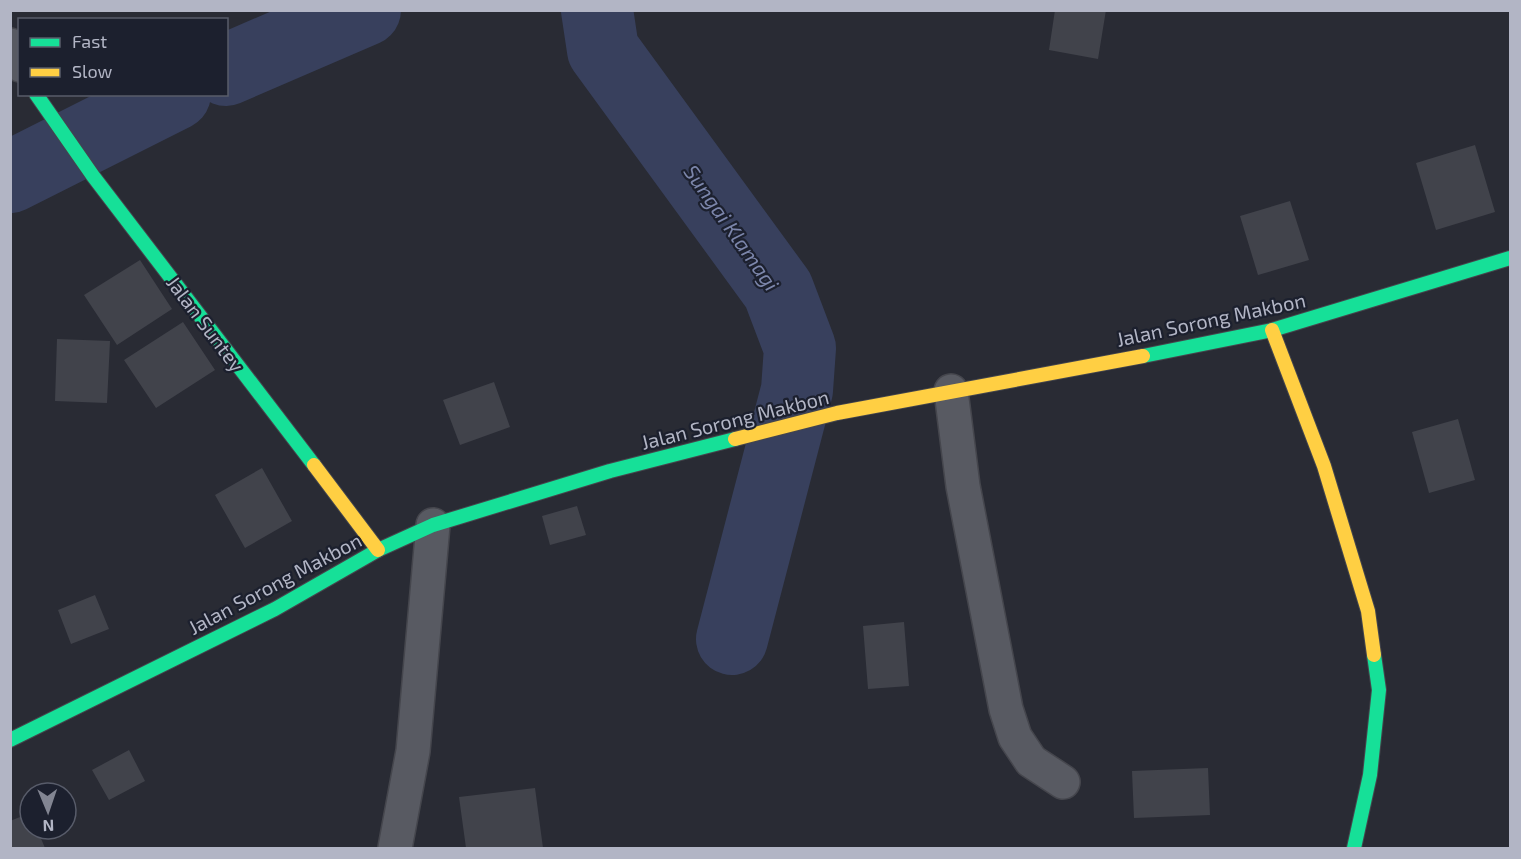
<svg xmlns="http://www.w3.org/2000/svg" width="1521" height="859" viewBox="0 0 1521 859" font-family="'Exo 2',sans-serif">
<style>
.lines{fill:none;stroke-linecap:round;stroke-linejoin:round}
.river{stroke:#38405d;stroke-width:72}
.building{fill:#41434b}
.street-casing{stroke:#45464d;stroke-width:36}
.fast-casing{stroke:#45464d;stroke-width:16}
.slow-casing{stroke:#45464d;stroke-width:16}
.street{stroke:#585a62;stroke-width:33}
.fast{stroke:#16e098;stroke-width:14}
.slow{stroke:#ffcf43;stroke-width:14}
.labels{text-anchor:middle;stroke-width:4.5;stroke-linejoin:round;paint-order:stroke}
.street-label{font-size:20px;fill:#b2b5c5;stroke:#1c202e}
.water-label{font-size:21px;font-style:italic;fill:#7c86ab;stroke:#1c202e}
</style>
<rect width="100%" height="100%" fill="#292b34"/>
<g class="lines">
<!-- river -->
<path class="river" d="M 597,10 L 603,50 L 778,290 L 800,348 L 797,390 L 732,639
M 226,70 L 365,10
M 10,177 L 175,94"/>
</g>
<!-- building -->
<path class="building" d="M 1055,10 L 1106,10 L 1098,59 L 1049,50 Z
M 1475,145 L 1495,212 L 1436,230 L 1416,163 Z
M 1290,201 L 1309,260 L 1258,275 L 1240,216 Z
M 140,260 L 172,309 L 117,345 L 84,295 Z
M 183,322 L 215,370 L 156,408 L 124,360 Z
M 57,339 L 110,341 L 107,403 L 55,401 Z
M 494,382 L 510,427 L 460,445 L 443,400 Z
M 1458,419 L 1475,480 L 1429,493 L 1412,432 Z
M 262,468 L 292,521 L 245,548 L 215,495 Z
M 577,506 L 586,535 L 550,545 L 542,516 Z
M 95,595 L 109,629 L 71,644 L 58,610 Z
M 904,622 L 909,686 L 868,689 L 863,626 Z
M 129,750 L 145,781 L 109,800 L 92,770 Z
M 1208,768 L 1210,815 L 1134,818 L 1132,771 Z
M 535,788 L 543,848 L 466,848 L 459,797 Z
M 30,813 L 30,829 L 37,829 L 45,848 L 10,848 L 10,821 Z"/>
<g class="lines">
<!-- street casing -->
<g class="street-casing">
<path id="street" d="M 10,45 L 20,65
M 951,391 L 963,486 L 1006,709 L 1015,737 L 1031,761 L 1063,782
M 395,848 L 413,751 L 433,525"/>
</g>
<!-- fast casing -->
<g class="fast-casing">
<path id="fast" d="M 36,94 L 93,176 L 314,465
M 1143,356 L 1272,330 L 1510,258
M 10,740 L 275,609 L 378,550 L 433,525 L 610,471 L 735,439
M 1354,848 L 1370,775 L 1379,690 L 1374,655"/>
</g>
<!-- slow casing -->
<g class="slow-casing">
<path id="slow" d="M 1272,330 L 1324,466 L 1368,611 L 1374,655
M 735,439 L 837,413 L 1143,356
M 314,465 L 378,550"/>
</g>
<!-- street -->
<use href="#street" class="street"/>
<!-- fast -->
<use href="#fast" class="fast"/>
<!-- slow -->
<use href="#slow" class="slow"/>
</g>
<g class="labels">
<!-- street labels -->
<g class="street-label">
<text transform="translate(1211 320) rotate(-12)" y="7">Jalan Sorong Makbon</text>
<text transform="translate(205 324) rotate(53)" y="7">Jalan Suntey</text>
<text transform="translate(735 420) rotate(-14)" y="7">Jalan Sorong Makbon</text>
<text transform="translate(275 584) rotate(-28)" y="7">Jalan Sorong Makbon</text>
</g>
<!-- water labels -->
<g class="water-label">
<text transform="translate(731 228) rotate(55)" y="7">Sungai Klamagi</text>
</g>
</g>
<!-- border -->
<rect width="1521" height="859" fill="none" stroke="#b2b5c5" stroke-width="24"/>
<!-- legend -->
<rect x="18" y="18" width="210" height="78" fill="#1c202e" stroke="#585c6a" stroke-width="1.5"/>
<rect x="30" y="38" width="30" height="9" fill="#16e098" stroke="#585c6a" stroke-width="1.5"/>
<text x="72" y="48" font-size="18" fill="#b2b5c5">Fast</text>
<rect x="30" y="68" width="30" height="9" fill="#ffcf43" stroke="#585c6a" stroke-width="1.5"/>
<text x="72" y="78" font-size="18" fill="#b2b5c5">Slow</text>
<!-- north arrow -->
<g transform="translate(48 811) rotate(178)"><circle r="28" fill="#1c202e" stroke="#585c6a" stroke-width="1.5"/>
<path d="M0-4.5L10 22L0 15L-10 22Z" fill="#828592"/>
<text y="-9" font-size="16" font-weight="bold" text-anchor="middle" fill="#b2b5c5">N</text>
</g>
</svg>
